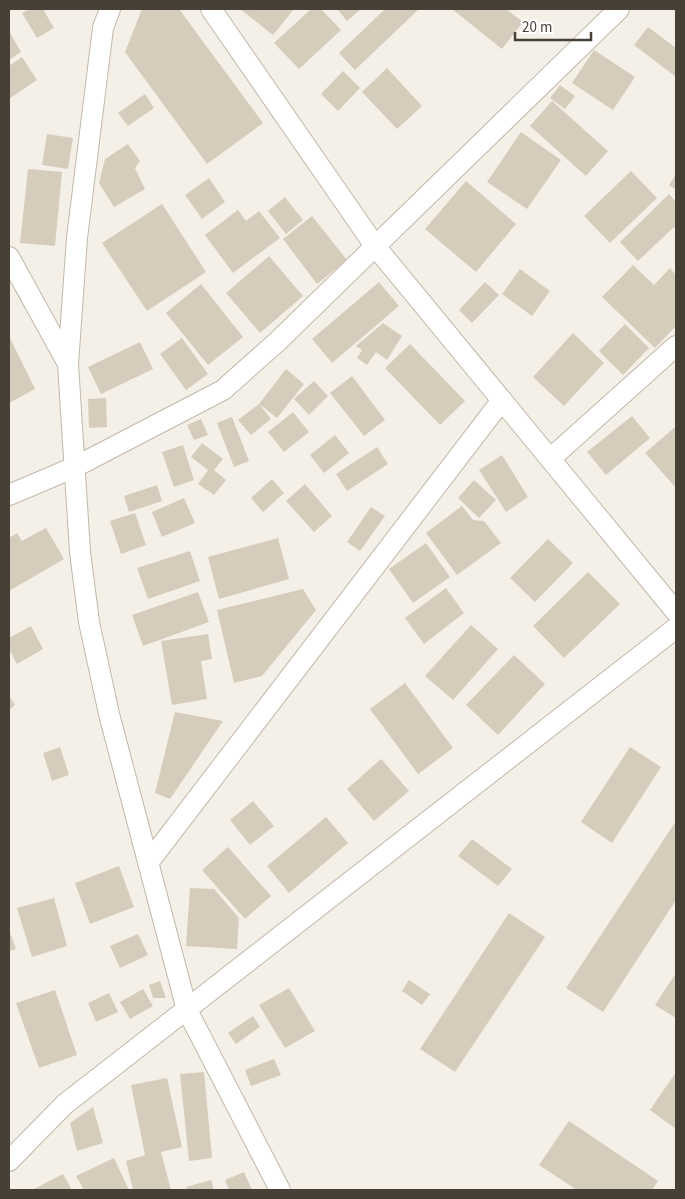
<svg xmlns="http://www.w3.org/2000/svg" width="685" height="1199" viewBox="0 0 685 1199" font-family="'Source Sans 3',sans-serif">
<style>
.building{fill:#d6ccbc}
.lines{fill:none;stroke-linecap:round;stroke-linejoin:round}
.minor-casing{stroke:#c0b8aa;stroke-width:22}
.minor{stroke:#fff;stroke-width:20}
</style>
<rect width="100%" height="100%" fill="#f4f0e7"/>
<!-- building -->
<path class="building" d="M 30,9 L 43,9 L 54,28 L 37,38 L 22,13 Z
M 142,9 L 179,9 L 263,123 L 207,164 L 125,52 Z
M 240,9 L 294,9 L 273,35 Z
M 311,9 L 321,9 L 341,30 L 299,69 L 274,43 Z
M 337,9 L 361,9 L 347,21 Z
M 385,9 L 419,9 L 355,70 L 339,53 Z
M 452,9 L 506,9 L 523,22 L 502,49 Z
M 648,27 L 676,48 L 676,77 L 634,45 Z
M 9,31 L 21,52 L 9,60 Z
M 594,50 L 635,77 L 613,110 L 572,83 Z
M 22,57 L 37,80 L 9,99 L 9,66 Z
M 387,68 L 422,106 L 397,129 L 362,92 Z
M 343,71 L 360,88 L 338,111 L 321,94 Z
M 560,85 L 575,96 L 565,109 L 550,98 Z
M 145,94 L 154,108 L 128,126 L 118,113 Z
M 552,101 L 608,151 L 586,176 L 530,126 Z
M 521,132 L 561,160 L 527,209 L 487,182 Z
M 47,134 L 73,138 L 68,169 L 42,165 Z
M 128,144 L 140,161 L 135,168 L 145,189 L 114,207 L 99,183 L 105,159 Z
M 28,169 L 62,172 L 55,246 L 20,243 Z
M 631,171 L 657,198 L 610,243 L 584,216 Z
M 676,174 L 676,190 L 669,185 Z
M 209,178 L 225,202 L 202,219 L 185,195 Z
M 466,181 L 516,224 L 476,272 L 425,229 Z
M 669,194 L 676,202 L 676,230 L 674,227 L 638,261 L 620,242 Z
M 285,197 L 303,220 L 286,234 L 268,211 Z
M 162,204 L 206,272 L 147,311 L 102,243 Z
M 238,210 L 246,221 L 259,211 L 280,238 L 233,273 L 205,235 Z
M 312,216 L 347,260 L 317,284 L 283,239 Z
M 269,256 L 303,296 L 260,333 L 226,293 Z
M 633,265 L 654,285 L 670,268 L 676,275 L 676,326 L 655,348 L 602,297 Z
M 520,269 L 550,291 L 532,316 L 502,294 Z
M 379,282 L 399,306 L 332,363 L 312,339 Z
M 485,282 L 499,295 L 472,323 L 459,310 Z
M 201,284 L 243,337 L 208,365 L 166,313 Z
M 383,323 L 402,336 L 387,360 L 376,352 L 367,365 L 357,358 L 362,350 L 356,346 Z
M 625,324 L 649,348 L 623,375 L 599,351 Z
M 573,333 L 604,363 L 564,406 L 533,377 Z
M 9,336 L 35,389 L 9,403 Z
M 182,338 L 208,374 L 186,390 L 160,354 Z
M 140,342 L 153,369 L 101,394 L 88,367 Z
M 410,344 L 465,401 L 440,425 L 385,368 Z
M 286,369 L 304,384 L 277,418 L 259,404 Z
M 352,376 L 385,420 L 364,436 L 330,393 Z
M 314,381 L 328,396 L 309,415 L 294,399 Z
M 106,398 L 107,427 L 89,428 L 88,399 Z
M 259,404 L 271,419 L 251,435 L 238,420 Z
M 293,412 L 309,432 L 284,452 L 268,432 Z
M 632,416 L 650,438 L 606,475 L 587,452 Z
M 232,417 L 249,461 L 234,467 L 217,423 Z
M 201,419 L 208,435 L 194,440 L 187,425 Z
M 675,427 L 676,429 L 676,488 L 645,453 Z
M 335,435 L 349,453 L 324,473 L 310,455 Z
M 202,443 L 223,459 L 214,470 L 226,480 L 214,495 L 198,484 L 208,470 L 191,457 Z
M 183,445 L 194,480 L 174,487 L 162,452 Z
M 377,447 L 388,464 L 347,491 L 336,474 Z
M 502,455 L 528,497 L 506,512 L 479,470 Z
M 272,479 L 284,493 L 263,512 L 251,498 Z
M 474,480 L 496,500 L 479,518 L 458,498 Z
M 305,484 L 332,516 L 314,532 L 286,501 Z
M 157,485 L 162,501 L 129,512 L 124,496 Z
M 184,498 L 195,523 L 162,537 L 152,512 Z
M 462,506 L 473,520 L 484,521 L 501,543 L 457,575 L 426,533 Z
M 371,507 L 385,516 L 360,551 L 347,542 Z
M 135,513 L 146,545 L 121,554 L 110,521 Z
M 46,528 L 64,559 L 9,591 L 9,538 L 17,533 L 22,541 Z
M 278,538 L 289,579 L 219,599 L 208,557 Z
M 548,539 L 573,563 L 535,602 L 510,578 Z
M 426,543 L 450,577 L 413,603 L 389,569 Z
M 190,551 L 200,581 L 148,599 L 137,568 Z
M 588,572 L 620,604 L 564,658 L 533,626 Z
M 446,588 L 464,613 L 424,644 L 405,618 Z
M 303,589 L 316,610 L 262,676 L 234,683 L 217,610 Z
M 198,592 L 209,622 L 143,646 L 132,615 Z
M 471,625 L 498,649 L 453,700 L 425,676 Z
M 31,626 L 43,649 L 17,664 L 9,649 L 9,638 Z
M 208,634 L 212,659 L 201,661 L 207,699 L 172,705 L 161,641 Z
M 514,655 L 545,684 L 498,735 L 466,705 Z
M 405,683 L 453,748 L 418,774 L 370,709 Z
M 9,696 L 15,705 L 9,710 Z
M 175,712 L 223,721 L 170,799 L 155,793 Z
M 60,747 L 69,775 L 52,781 L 43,753 Z
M 630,747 L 661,767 L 612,843 L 581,822 Z
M 381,759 L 409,791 L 374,821 L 347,789 Z
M 253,801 L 274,826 L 250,845 L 230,820 Z
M 326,817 L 348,843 L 289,893 L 267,866 Z
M 676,821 L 676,900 L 603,1012 L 566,988 Z
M 472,839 L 512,869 L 498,886 L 458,856 Z
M 228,847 L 271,896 L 245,919 L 202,870 Z
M 119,866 L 134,907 L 90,924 L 75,883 Z
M 190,888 L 214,889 L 239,918 L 237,949 L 186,946 Z
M 54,898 L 67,946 L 32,957 L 17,908 Z
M 509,913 L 545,937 L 455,1072 L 420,1049 Z
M 9,930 L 16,949 L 9,951 Z
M 138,934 L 148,955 L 120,968 L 110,946 Z
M 676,973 L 676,1018 L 655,1005 Z
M 409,980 L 430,994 L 422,1005 L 402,991 Z
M 160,981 L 166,998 L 153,998 L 149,985 Z
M 289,988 L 315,1031 L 285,1048 L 259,1005 Z
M 143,989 L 153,1006 L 130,1019 L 120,1002 Z
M 55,990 L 77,1055 L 39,1068 L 16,1003 Z
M 109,993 L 118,1012 L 96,1022 L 88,1003 Z
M 253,1016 L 260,1027 L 236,1044 L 228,1033 Z
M 274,1059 L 281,1075 L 251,1086 L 245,1070 Z
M 204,1072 L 212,1158 L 189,1161 L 180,1074 Z
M 676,1072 L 676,1129 L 650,1110 Z
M 167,1078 L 182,1147 L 161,1152 L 171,1190 L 133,1190 L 126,1161 L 145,1155 L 131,1085 Z
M 93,1107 L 103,1143 L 77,1151 L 70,1123 Z
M 569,1121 L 658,1181 L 652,1190 L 577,1190 L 539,1165 Z
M 114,1158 L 129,1190 L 84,1190 L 76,1176 Z
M 244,1172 L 252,1190 L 229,1190 L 225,1180 Z
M 63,1174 L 72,1190 L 32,1190 Z
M 211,1180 L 214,1190 L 187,1190 L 186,1187 Z"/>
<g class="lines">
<!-- minor casing -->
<g class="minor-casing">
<path id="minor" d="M 110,9 L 103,28 L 77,238 L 68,364 L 80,552 L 89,622 L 109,714 L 187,1010 L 280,1190
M 211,9 L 375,246 L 676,612
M 9,257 L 68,364
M 550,459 L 676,346
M 9,495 L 75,467 L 223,390 L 278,341 L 619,9
M 148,863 L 502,400
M 9,1161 L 65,1104 L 676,628"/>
</g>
<!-- minor -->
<use href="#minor" class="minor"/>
</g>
<!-- border -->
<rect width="685" height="1199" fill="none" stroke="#474036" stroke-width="20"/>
<!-- scale -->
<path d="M515 32v8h76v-8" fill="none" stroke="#474036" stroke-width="2.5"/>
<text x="522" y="32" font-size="15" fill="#474036" stroke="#ffffff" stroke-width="4" paint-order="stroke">20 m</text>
</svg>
